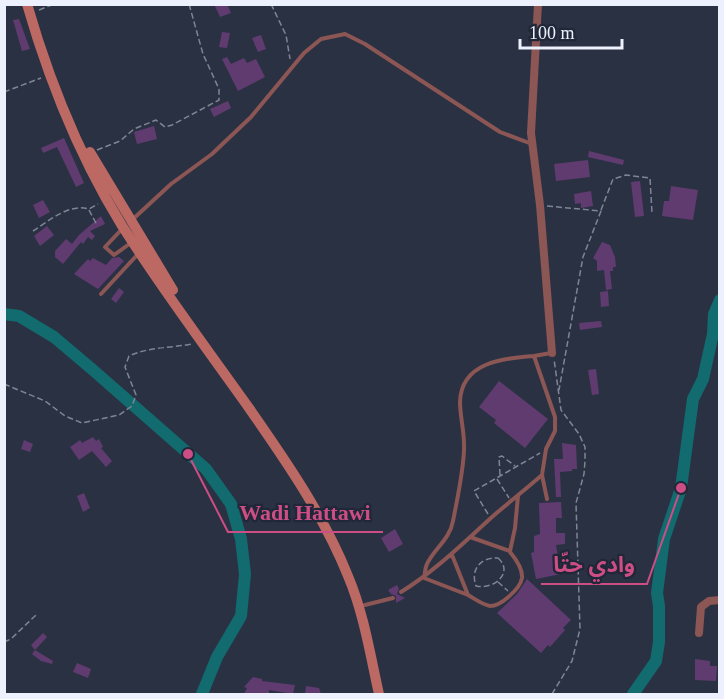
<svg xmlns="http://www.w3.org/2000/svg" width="724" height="699" viewBox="0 0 724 699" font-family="'Times New Roman','Noto Sans Arabic',serif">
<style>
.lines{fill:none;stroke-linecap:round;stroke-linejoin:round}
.river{stroke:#116b6f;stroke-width:12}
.building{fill:#603b70}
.path{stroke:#7f8595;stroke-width:1.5;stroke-dasharray:6 3;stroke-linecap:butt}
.service{stroke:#8b5653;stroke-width:4}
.minor{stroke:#8b5653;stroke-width:8}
.secondary{stroke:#bc6964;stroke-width:10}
.leader{fill:none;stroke:#cc4e84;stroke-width:2}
.callout-dot{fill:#cc4e84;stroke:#202738;stroke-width:2}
.callout-label{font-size:22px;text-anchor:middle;font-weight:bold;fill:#cc4e84;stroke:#202738;stroke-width:4.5;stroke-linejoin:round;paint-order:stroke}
</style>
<rect width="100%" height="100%" fill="#2a3143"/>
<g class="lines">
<!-- river -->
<path class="river" d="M 4,314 L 19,316 L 54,337 L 93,370 L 206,469 L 231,504 L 241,539 L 245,574 L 241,616 L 217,657 L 202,694
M 633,694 L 656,661 L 659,642 L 659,606 L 657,593 L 664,539 L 681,488 L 693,399 L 703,379 L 713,334 L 714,314 L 720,300"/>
</g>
<!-- building -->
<path class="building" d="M 214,4 L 227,4 L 231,13 L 220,17 Z
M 19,19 L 30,49 L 22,51 L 13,20 Z
M 222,32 L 230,33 L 227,48 L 219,47 Z
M 261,35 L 266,49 L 258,52 L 252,38 Z
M 227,57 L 231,64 L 244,58 L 247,63 L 256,59 L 265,77 L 238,91 L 222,59 Z
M 228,101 L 231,108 L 214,117 L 210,109 Z
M 154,126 L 157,139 L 137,144 L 134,132 Z
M 64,138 L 84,183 L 76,187 L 57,147 L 43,153 L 41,148 Z
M 589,151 L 624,160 L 623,165 L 588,157 Z
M 588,160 L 590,177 L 556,181 L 554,164 Z
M 640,181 L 644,216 L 635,217 L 631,182 Z
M 671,186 L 698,190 L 693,220 L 662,216 L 664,201 L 669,201 Z
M 591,191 L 593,206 L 581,208 L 581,203 L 575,204 L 574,194 Z
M 43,200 L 50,212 L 39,218 L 33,205 Z
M 101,216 L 105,224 L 90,231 L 95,236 L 92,240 L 88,237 L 83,244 L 81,242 L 63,264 L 55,257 L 55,251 L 66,239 L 72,244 L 79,235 Z
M 47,226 L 54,235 L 40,246 L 34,236 Z
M 602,242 L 610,245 L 615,257 L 616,267 L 613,267 L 613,271 L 610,271 L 612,289 L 606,290 L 604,270 L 597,271 L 597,261 L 593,258 Z
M 119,257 L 124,261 L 98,289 L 74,274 L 88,259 L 90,261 L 93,258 L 106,265 L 112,258 Z
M 119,288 L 124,292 L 116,303 L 111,299 Z
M 608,291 L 609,306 L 601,307 L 600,292 Z
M 601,321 L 602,327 L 580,330 L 579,323 Z
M 596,369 L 599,394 L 592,395 L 588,370 Z
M 499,381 L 548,419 L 525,448 L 494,423 L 496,420 L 479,407 Z
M 93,437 L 96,441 L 99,439 L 103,447 L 101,448 L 112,461 L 106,467 L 92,451 L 79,460 L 70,447 L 80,440 L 82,443 Z
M 24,440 L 33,444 L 30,452 L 21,449 Z
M 562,443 L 576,445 L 577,469 L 572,469 L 572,471 L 560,472 L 561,497 L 556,497 L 554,459 L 563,459 Z
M 84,493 L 90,508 L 83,512 L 77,496 Z
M 561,502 L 562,518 L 556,518 L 556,533 L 565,533 L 565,544 L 556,545 L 561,574 L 536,579 L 531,553 L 534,552 L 534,536 L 540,534 L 539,503 Z
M 395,529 L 403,544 L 389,552 L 381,538 Z
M 527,579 L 571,620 L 563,628 L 565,630 L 550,647 L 548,645 L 541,653 L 497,613 L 517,594 Z
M 397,585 L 399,589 L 397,594 L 405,598 L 396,603 L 396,596 L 391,594 L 388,590 Z
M 43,633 L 47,637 L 35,650 L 31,645 Z
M 35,650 L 53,661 L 52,664 L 41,661 L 32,654 Z
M 695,659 L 710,661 L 710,666 L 717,666 L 716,681 L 695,680 Z
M 77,663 L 91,669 L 88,678 L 73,672 Z
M 253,677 L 262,679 L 262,681 L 295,685 L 293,694 L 269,690 L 269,694 L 244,694 L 247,688 L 244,687 Z
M 306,686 L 319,688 L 321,694 L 305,694 Z"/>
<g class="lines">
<!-- path -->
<path class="path" d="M 271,4 L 286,35 L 290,59
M 39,10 L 54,4
M 4,92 L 41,78
M 97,150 L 120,141 L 134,129 L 156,120 L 165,127 L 172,125 L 219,100 L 219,89 L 203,54 L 189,4
M 547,206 L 601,211 L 583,257 L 559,390
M 89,210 L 97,225
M 601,210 L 613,179 L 626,175 L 650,178 L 652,213
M 33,231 C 49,221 69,203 89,209 L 98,204
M 4,384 L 45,401 L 65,416 L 82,423 L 119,415 L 132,406 L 136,395 L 125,367 L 129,356 C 148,347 171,348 192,344
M 500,475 L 499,457 L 502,456 L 515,466
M 497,479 L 509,498
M 488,514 L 474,491 L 540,453
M 498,558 C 514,572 495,590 476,586 C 470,569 481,557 498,558 Z
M 498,582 L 508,591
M 4,642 L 11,639 L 37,614
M 552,694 L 572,661 L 580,629 L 576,503 L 584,474 L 585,461 L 585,447 L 579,434 L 561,410 L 554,359"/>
<!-- service -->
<path class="service" d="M 132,220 L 171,184 L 212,154 L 251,117 L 304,53 L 321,39 L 345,34 L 365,44 L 500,132 L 532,144
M 122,229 L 105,247 L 114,255 L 132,242
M 101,294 L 139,253
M 542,475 L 547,499
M 470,537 L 510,551 L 515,528 L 518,496
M 452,555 L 468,595 L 424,578 C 425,574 425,568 427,564 C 434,549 450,539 453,521 C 457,501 465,463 464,444 C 464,430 460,416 460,402 C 461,362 504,358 534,356
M 401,592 C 435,571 462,544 492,517 C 508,503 526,489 542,475 L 546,449 L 555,431 L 555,417 L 534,356 L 551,353
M 468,595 C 475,599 483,605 490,606 C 501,606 520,589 522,578 C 523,568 515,558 510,552
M 365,605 L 393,598"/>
<!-- minor -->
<path class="minor" d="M 538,4 L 531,133 L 540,205 L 552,353
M 699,633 L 701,607 L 709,601 L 720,600"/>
<!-- secondary -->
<path class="secondary" d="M 27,4 C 52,91 88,177 139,252 C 174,305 212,356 249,408 C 286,461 324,516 348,576 C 364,614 370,654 379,694
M 90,152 L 173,290"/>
</g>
<!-- callouts -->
<path class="leader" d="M188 454L228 532H383M681 488L647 584H541"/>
<g class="callout-dot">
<circle cx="188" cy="454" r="6"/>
<circle cx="681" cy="488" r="6"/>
</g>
<g class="callout-label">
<text x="305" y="520">Wadi Hattawi</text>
<text x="594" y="572">وادي حتّا</text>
</g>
<!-- border -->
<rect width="724" height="699" fill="none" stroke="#ecf1fd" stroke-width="12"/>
<!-- scale -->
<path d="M520 39v9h102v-9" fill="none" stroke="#ecf1fd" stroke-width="3"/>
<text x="529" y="39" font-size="18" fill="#ecf1fd" stroke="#202738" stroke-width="4.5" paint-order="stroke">100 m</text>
</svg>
